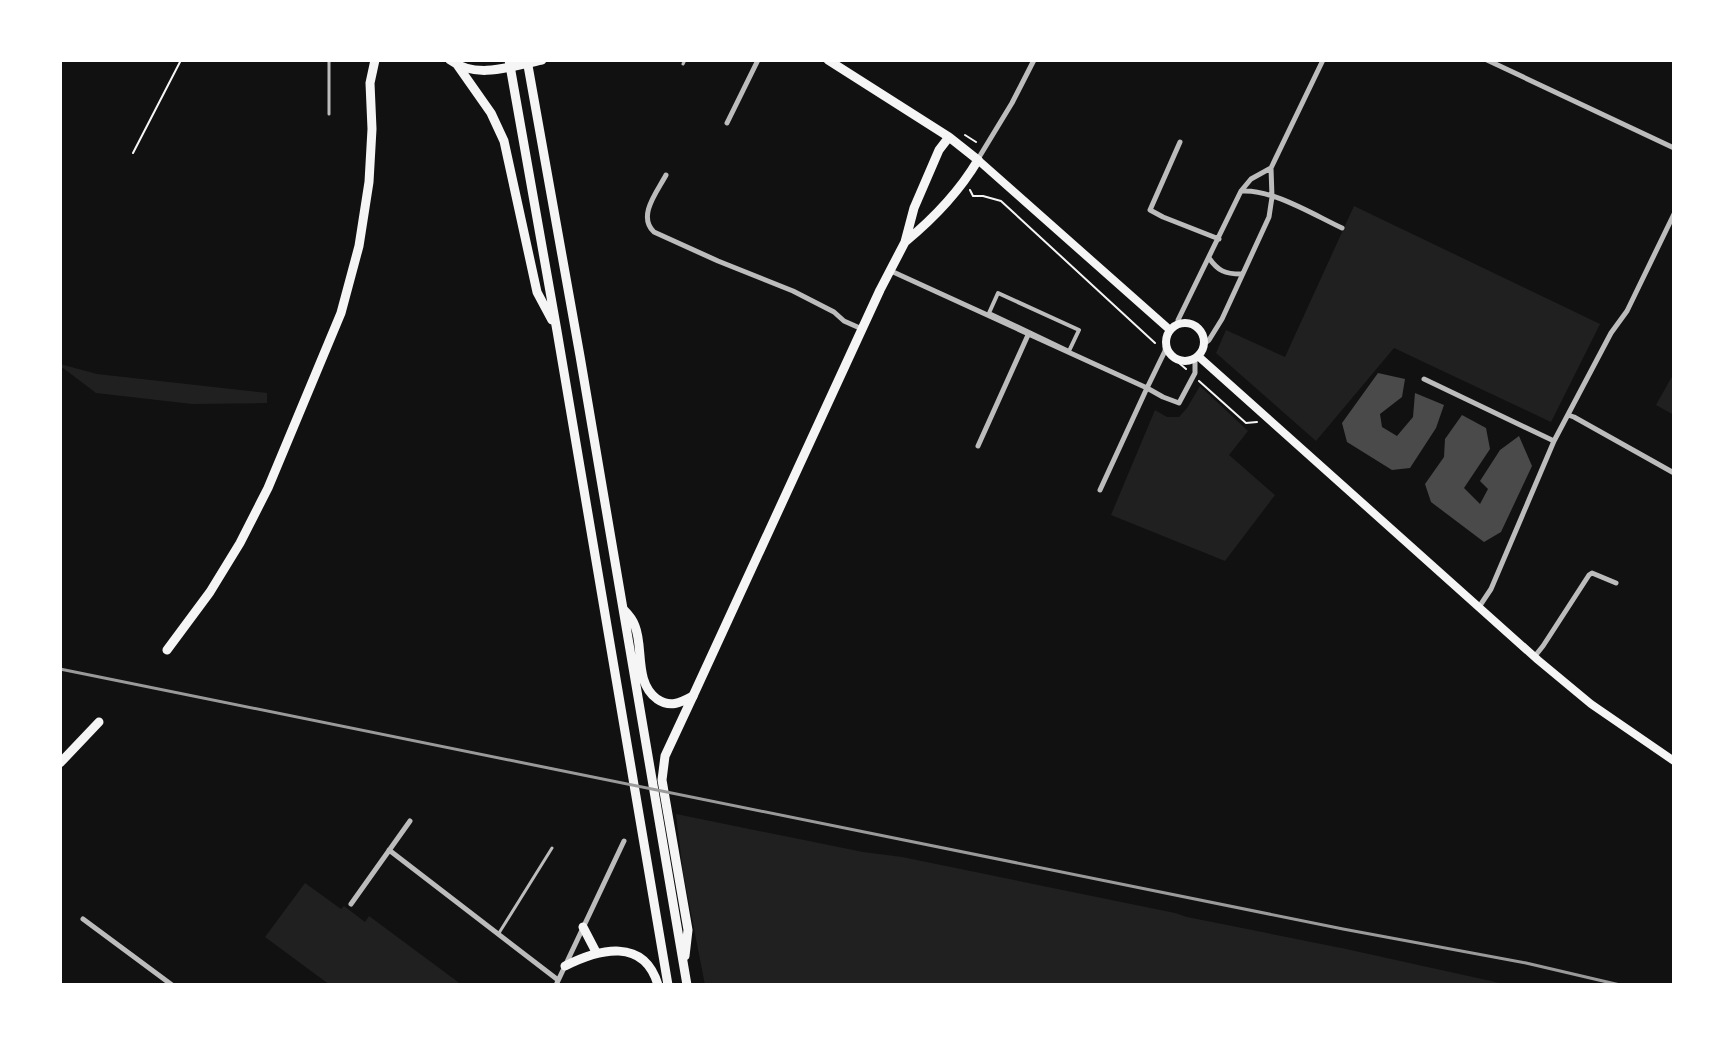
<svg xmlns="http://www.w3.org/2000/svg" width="1734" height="1045" viewBox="0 0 1734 1045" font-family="'Noto Sans',sans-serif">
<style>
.green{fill:#202020}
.building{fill:#4a4a4a}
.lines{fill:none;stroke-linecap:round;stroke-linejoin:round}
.path{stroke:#f5f5f5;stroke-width:2}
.service{stroke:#bcbcbc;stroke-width:3}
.pedestrian{stroke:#bcbcbc;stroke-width:4}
.minor{stroke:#bcbcbc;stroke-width:5}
.secondary{stroke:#f5f5f5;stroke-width:8}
.primary{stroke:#f5f5f5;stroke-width:9}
.trunk{stroke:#f5f5f5;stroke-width:9}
.rail{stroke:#9a9a9a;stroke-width:3}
</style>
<rect width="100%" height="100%" fill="#111"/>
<!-- green -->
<path class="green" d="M 1354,206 L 1600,324 L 1551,422 L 1394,348 L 1316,441 L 1216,353 L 1226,330 L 1285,357 Z
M 60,364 L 97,374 L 267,393 L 267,403 L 192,404 L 96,393 L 63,368 L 60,371 Z
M 1674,373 L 1674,415 L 1656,405 Z
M 1200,386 L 1248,431 L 1229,455 L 1275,495 L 1225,561 L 1111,515 L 1155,410 L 1167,417 L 1179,417 L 1187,408 Z
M 676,814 L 863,852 L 902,857 L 1175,913 L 1187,917 L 1346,949 L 1509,985 L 705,985 L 683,872 Z
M 305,883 L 341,909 L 344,906 L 365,922 L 369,916 L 462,985 L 330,985 L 265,937 Z"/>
<!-- building -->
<path class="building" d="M 1378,373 L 1405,379 L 1402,397 L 1380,414 L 1382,427 L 1397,436 L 1413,417 L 1415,393 L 1444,405 L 1436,428 L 1410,468 L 1392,470 L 1347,442 L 1342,423 Z
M 1462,415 L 1486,428 L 1490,449 L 1464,488 L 1480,504 L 1488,489 L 1480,481 L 1500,450 L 1519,436 L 1532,466 L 1501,532 L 1484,542 L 1431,502 L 1425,484 L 1444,457 L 1445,439 Z"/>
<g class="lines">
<!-- path -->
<path class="path" d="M 965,135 L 976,142
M 133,153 L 181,60
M 970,190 L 973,196 L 983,196 L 1001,201 L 1155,343
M 1172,357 L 1186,369
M 1199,381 L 1246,423 L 1257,422"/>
<!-- service -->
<path class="service" d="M 319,60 L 325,60
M 683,64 L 685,60
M 329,114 L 329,60
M 499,933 L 552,848"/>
<!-- pedestrian -->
<path class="pedestrian" d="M 998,293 L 1079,330 L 1069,351 L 989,313 Z"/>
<!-- minor -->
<path class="minor" d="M 1487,60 L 1674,148
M 727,123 L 758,60
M 1180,142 L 1150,210 L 1163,217 L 1219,239
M 978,159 L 1012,103 L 1034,60
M 666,175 C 657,192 637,216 654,232 L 718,261 L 793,291 L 834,312 L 844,321 L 862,329
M 1242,191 C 1272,189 1314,215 1342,228
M 1209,258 C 1218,271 1225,274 1241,274
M 891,271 L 1147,388 L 1100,490
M 1178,324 L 1178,320 L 1241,191 L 1251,179 L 1271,168
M 1166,340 L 1165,351 L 1147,388 L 1163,397 L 1179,403 L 1195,373 L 1195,358
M 1204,344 L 1209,340 L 1222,319 L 1269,217 L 1272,197 L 1271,168 L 1323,60
M 1424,379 L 1554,441
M 1568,415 L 1574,417 L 1674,473
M 978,446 L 1028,335
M 1479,607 L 1491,589 L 1554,441 L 1611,333 L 1627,311 L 1674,214
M 1535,656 L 1543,646 L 1589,575 L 1592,573 L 1616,583
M 389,850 L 558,980
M 351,904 L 410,821
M 83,919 L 172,985
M 556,985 L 624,841"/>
<!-- secondary -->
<path class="secondary" d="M 978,160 L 1170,330
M1166 342a19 19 0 1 1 38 0a19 19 0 1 1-38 0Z
M 1198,356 L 1538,660 L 1591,704 L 1674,761"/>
<!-- primary -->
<path class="primary" d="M 450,60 C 477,80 512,66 542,60
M 828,60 L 949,137 L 978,160 C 959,192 933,219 905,242
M 167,650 L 210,592 L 240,543 L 268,488 L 341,313 L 359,246 L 369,182 L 372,129 L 370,83 L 375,60
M 693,696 L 880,290 L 905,242 L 914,208 L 939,150 L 949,137
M 60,763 L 99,722"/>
<!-- trunk -->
<path class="trunk" d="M 509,60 L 557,331 L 668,985
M 527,60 L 580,356 L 687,985
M 458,66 L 491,113 L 504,141 L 537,292 L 552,320
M 624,610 C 628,614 633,620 635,626 C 644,648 634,682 657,699 C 670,708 680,703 693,696
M 583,927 L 596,952
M 685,956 L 688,930 L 662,780 L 665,756 L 693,696
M 565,966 C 599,949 644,937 658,985"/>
<!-- rail -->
<path class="rail" d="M 60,669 L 1343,929 L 1526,963 L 1620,985"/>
</g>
<!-- border -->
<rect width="1734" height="1045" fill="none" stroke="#ffffff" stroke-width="124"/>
</svg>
